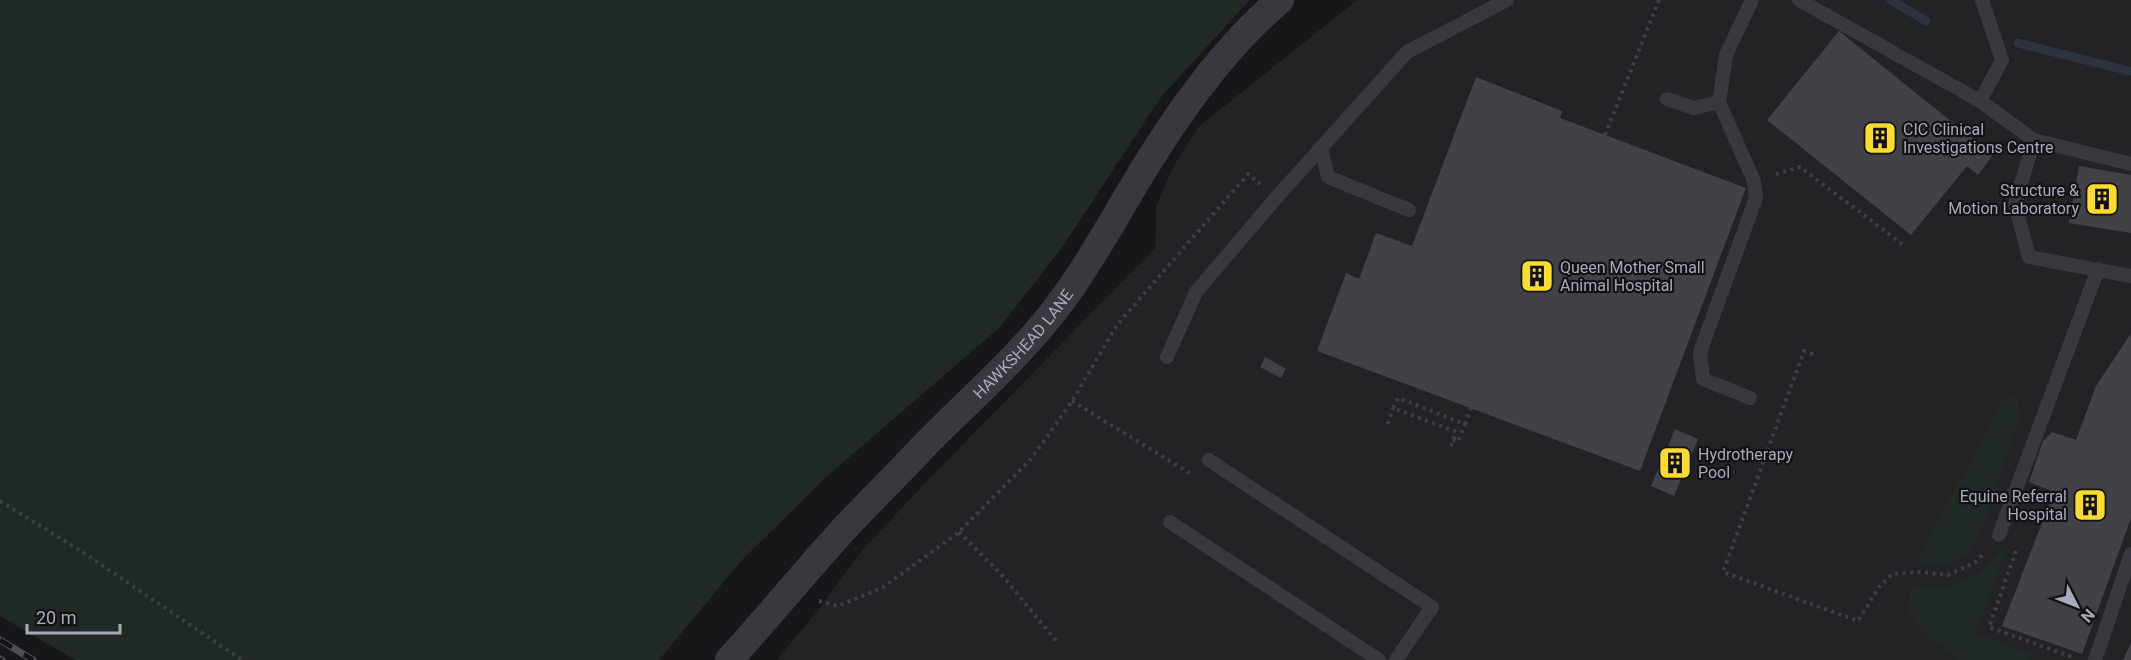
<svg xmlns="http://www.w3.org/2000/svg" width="2131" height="660" viewBox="0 0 2131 660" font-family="Roboto,sans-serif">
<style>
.built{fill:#232326}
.green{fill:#202923}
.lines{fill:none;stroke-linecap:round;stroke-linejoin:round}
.stream{stroke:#2c333e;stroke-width:9}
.building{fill:#414146}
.path{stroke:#3e3e45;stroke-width:4;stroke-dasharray:3 4.5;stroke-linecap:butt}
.lane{stroke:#38383e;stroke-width:14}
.street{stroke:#38383e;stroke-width:28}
.rail-casing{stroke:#4c4d55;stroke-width:7}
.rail{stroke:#121214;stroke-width:4.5;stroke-dasharray:14;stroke-linecap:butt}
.labels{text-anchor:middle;stroke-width:4.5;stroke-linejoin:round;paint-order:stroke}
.poi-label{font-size:16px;fill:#a8aaba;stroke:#121214;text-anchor:start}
.street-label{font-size:16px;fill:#a8aaba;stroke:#121214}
</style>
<rect width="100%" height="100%" fill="#171719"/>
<!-- built -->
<path class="built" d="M 1357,0 L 2131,0 L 2131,660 L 776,660 L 817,612 L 858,555 L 927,481 L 1155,248 L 1156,207 L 1172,169 L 1198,127 Z"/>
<!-- green -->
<path class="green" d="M 0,0 L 1250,0 L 1161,97 L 1063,246 L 1000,327 L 824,479 L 741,561 L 659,660 L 75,660 L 0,616 Z
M 2017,393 L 2019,419 L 1982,531 L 1966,556 L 1944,565 L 1917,561 L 2001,403 Z
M 2009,544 L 1975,633 L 2032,654 L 2029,660 L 1959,660 L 1919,629 L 1908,611 L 1911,585 L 1940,590 L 1976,574 Z"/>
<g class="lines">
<!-- stream -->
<path class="stream" d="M 1891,0 L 1926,21
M 2018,43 L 2129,71"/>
</g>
<!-- building -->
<path class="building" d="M 1839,31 L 1993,155 L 1978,175 L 1967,166 L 1911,235 L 1767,120 Z
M 1476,77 L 1562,111 L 1560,118 L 1746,188 L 1640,471 L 1317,351 L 1346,273 L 1359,279 L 1376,233 L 1412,246 Z
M 2079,166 L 2131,175 L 2131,233 L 2069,223 Z
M 2131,333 L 2131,518 L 2082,654 L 2002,626 L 2054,492 L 2029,482 L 2043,441 L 2052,432 L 2076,440 L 2096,386 Z
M 1265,357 L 1286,369 L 1281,378 L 1260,367 Z
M 1675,429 L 1698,439 L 1674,496 L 1651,486 Z
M 2131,643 L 2131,660 L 2123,660 Z"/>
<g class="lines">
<!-- path -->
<path class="path" d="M 1605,135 L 1659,0
M 1776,174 L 1800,167 L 1906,247
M 1813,354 L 1804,351 L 1723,572 L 1858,621 L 1879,587 L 1892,574 L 1920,572 L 1948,575 L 1976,562 L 1985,552
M 1072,401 L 1191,474
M 1388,424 L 1393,408
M 1453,440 L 1458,442 L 1465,424
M 1451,446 L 1456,432 L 1393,408 L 1398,398 L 1465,424 L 1471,408
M 0,501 L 81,551 L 242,660
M 959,532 L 1000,573 L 1058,643
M 2016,551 L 1989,627 L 2075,658
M 819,601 L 838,606 L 882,588 L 959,532 L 1031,459 L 1072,401 L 1117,325 L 1248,174 L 1260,184"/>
<!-- lane -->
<path class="lane" d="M 1799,0 L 1980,101 L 2034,140 L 2131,164
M 1667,99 L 1694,108 L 1719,102
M 1980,101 L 2002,60 L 1982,0
M 2034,140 L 2015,204 L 2029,257 L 2131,276
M 1321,147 L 1328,177 L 1409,210
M 1167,357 L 1196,292 L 1276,198 L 1407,52 L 1507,0
M 1750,398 L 1703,379 L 1700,352 L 1756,198 L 1754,181 L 1719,102 L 1726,55 L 1752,0
M 1209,460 L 1432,607 L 1396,660
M 1170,522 L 1379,660
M 1999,535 L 2098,269
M 2095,660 L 2131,554"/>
<!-- street -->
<path class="street" id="s1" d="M 729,660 C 768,617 804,573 843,530 C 869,502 896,476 922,448 C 966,403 1015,361 1054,311 C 1095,258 1124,198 1161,142 C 1194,91 1233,40 1280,0"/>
<!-- rail casing -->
<g class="rail-casing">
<path id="rail" d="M 0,640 L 33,660
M 0,659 L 2,660"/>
</g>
<!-- rail -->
<use href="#rail" class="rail"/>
</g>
<!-- icons -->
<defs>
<g id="building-square" transform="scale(1.725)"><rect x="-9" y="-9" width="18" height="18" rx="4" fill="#fddc2b" stroke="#121214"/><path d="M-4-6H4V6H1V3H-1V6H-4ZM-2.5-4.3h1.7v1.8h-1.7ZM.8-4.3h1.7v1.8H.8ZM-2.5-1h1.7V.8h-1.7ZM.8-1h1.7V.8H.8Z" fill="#111"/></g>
</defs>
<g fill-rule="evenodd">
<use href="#building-square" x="1880" y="138"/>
<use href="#building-square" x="2102" y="199"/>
<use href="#building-square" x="1537" y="276"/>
<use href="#building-square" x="1675" y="463"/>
<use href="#building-square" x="2090" y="505"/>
</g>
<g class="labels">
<!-- poi labels -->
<g class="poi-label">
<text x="1903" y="135">CIC Clinical<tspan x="1903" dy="18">Investigations Centre</tspan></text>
<text x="2079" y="196" text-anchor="end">Structure &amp;<tspan x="2079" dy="18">Motion Laboratory</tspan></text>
<text x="1560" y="273">Queen Mother Small<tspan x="1560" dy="18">Animal Hospital</tspan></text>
<text x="1698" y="460">Hydrotherapy<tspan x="1698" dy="18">Pool</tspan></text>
<text x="2067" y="502" text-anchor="end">Equine Referral<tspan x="2067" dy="18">Hospital</tspan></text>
</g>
<!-- street labels -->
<g class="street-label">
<text dy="6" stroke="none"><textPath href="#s1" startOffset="432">HAWKSHEAD LANE</textPath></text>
</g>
</g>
<!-- north arrow -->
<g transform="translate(2077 606) rotate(132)" stroke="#121214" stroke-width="4.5" paint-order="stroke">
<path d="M0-4.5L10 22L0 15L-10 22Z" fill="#a8aaba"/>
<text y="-9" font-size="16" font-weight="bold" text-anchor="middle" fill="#a8aaba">N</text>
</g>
<!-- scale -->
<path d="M27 624v9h93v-9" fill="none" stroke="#a8aaba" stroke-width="3"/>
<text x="36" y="624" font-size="18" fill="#a8aaba" stroke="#121214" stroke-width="4.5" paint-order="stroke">20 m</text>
</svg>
